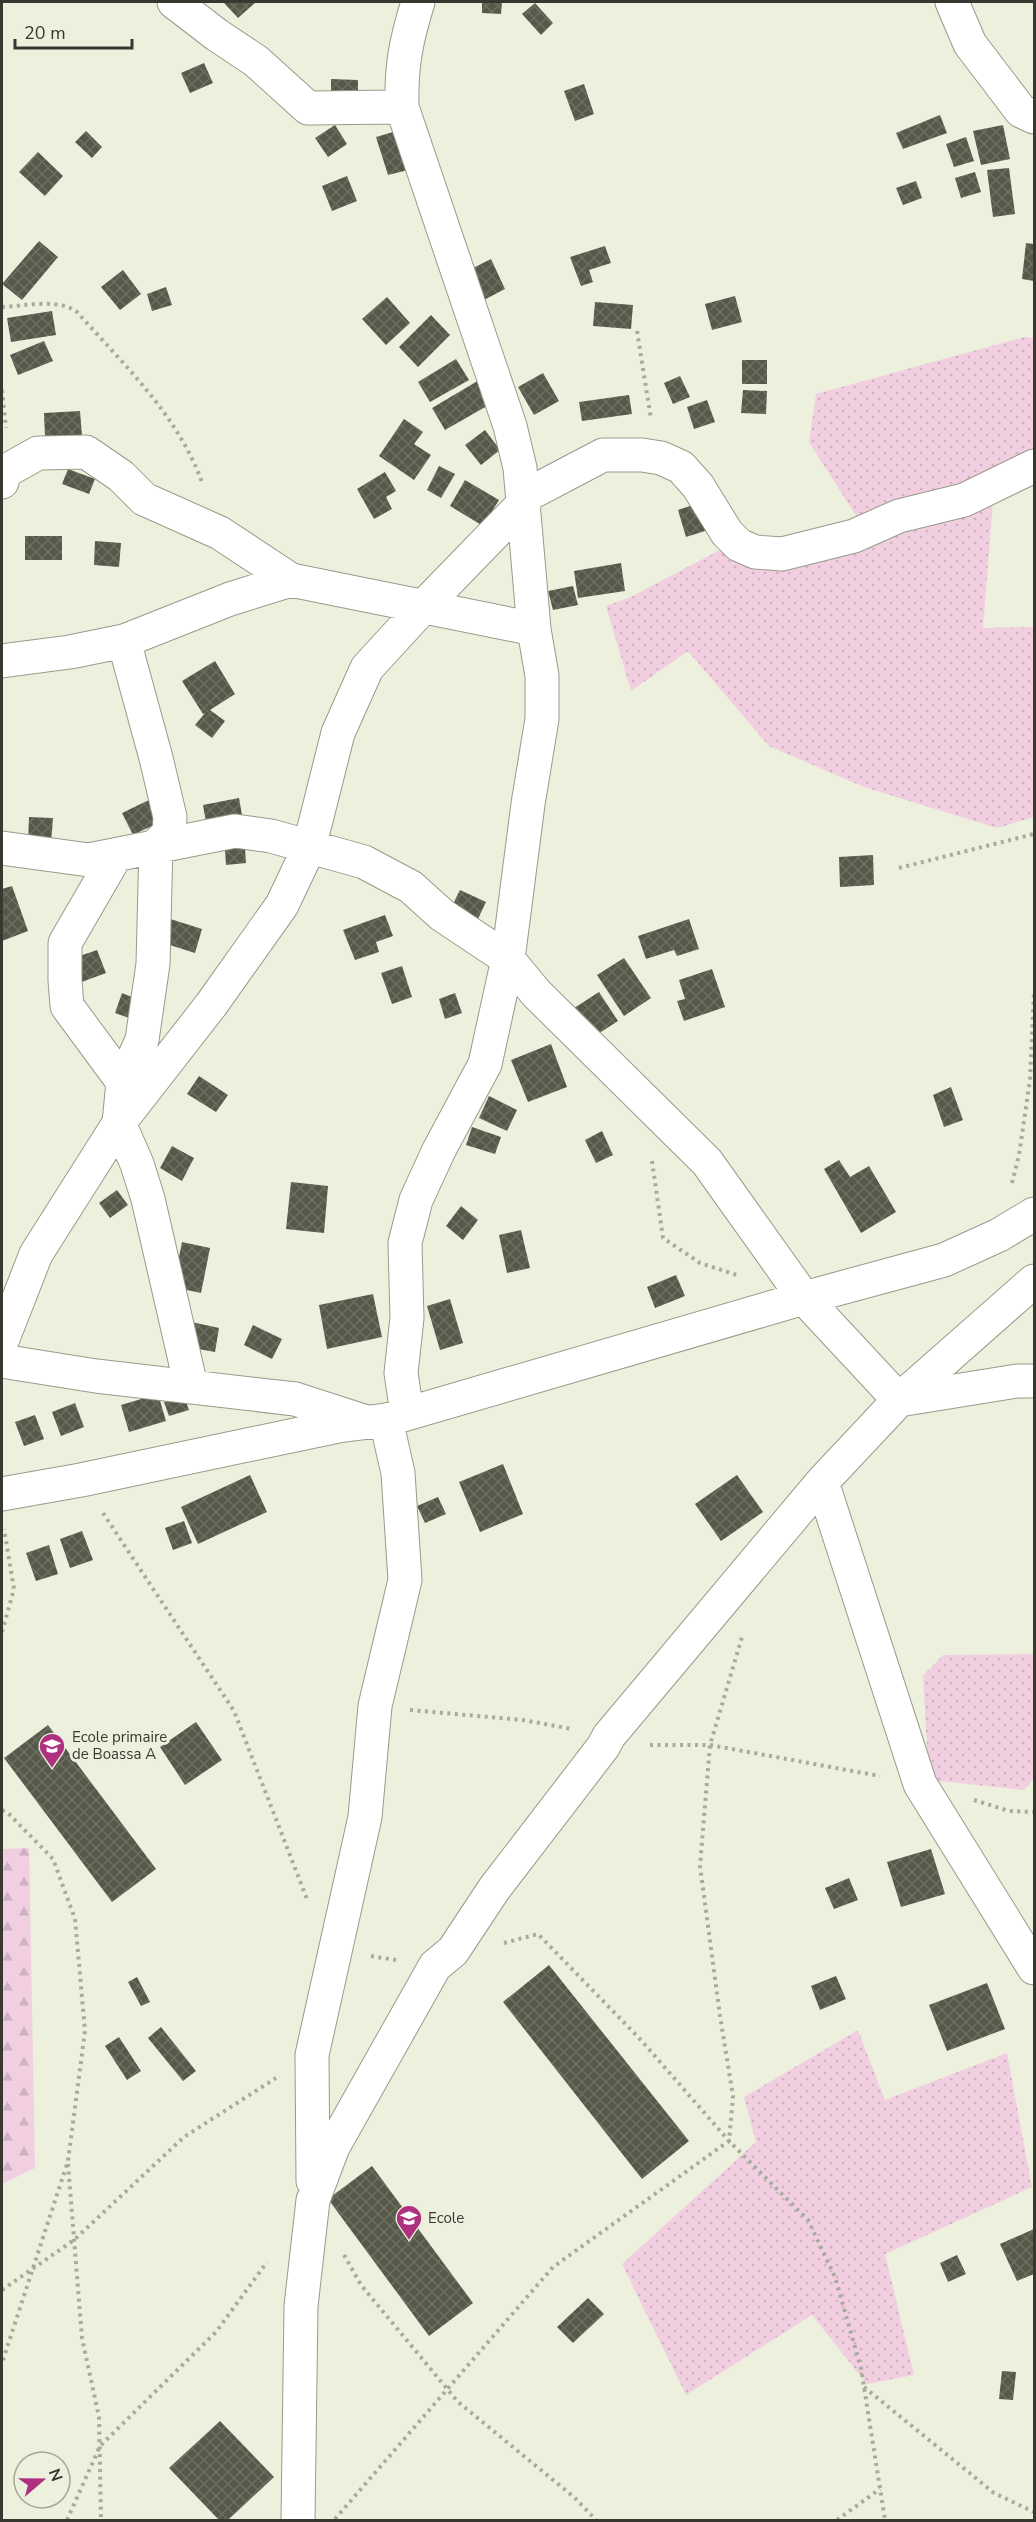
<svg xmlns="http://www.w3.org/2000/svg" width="1036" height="2522" viewBox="0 0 1036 2522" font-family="'Nunito Sans',sans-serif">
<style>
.grass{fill:url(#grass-dots)}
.forest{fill:url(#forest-firs)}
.building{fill:url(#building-cross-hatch)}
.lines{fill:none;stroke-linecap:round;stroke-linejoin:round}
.minor-casing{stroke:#989b8a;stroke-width:35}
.path{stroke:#a7ab9c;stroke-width:4;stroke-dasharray:3 4.5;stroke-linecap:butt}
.minor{stroke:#fff;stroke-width:33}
.labels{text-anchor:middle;stroke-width:6;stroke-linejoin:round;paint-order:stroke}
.poi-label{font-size:15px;fill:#373931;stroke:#ecf0dd;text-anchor:start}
</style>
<defs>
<pattern id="grass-dots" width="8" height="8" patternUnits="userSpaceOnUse" patternTransform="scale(1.5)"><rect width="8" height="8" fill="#f1cfe0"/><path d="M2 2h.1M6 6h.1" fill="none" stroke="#cfb2c1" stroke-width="1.8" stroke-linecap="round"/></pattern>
<pattern id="forest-firs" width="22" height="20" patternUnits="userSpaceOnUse" patternTransform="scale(1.5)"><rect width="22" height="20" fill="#f1cfe0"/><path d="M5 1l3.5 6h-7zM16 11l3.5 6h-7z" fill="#cfb2c1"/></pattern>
<pattern id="building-cross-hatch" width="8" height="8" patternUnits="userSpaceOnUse" patternTransform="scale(1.5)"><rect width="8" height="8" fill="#565949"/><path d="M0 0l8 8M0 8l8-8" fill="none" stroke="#6c6e61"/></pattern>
</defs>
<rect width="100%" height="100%" fill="#ecf0dd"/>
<!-- grass -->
<path class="grass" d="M 1024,337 L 1034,338 L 1034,479 L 994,488 L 983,628 L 1034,627 L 1034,817 L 997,828 L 864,787 L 769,746 L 688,651 L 631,691 L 606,606 L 629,598 L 718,551 L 815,546 L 862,525 L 809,442 L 816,394 Z
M 1034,1654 L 1034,1778 L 1024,1790 L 929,1780 L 923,1676 L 943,1655 Z
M 858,2030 L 885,2100 L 1007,2053 L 1032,2187 L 885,2254 L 914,2375 L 867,2384 L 812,2315 L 686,2395 L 622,2264 L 756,2142 L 744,2097 Z"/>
<!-- forest -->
<path class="forest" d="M 29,1848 L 35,2168 L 2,2184 L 2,1849 Z"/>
<!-- building -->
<path class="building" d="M 226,2 L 256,2 L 238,18 L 224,3 Z
M 482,2 L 502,2 L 501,14 L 482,13 Z
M 535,3 L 553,23 L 541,35 L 522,14 Z
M 204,63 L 213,83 L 190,93 L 181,73 Z
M 331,79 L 358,80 L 358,100 L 331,99 Z
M 584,84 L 594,114 L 575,121 L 564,91 Z
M 940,115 L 947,133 L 903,149 L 896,133 Z
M 335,125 L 347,144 L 328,157 L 315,138 Z
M 1003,125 L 1010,159 L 981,165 L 973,131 Z
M 400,130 L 412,169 L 388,175 L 376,137 Z
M 86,131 L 102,147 L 92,158 L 75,142 Z
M 966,137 L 974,161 L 954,167 L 946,144 Z
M 38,152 L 63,176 L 45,196 L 19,172 Z
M 1009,168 L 1015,214 L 993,217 L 987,170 Z
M 975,172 L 981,192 L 961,198 L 955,178 Z
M 347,176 L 357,201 L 332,211 L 322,186 Z
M 916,181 L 922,198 L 903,205 L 896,188 Z
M 39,241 L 58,257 L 22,300 L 2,284 Z
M 1026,243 L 1034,244 L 1034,281 L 1022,279 Z
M 605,246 L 611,263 L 589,270 L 593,282 L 581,286 L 570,257 Z
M 491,259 L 505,289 L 482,301 L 467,271 Z
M 123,270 L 141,294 L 120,310 L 101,287 Z
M 166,287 L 172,305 L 152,311 L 147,294 Z
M 735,296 L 742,322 L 712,330 L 705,304 Z
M 387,297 L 410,323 L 386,345 L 362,319 Z
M 595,302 L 633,305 L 631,329 L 593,326 Z
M 52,311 L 56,335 L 11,342 L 7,318 Z
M 431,315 L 450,335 L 418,367 L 399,347 Z
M 44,341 L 53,361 L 18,375 L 10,355 Z
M 456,359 L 469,380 L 430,402 L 418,382 Z
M 742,360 L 767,360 L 767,384 L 742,384 Z
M 543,373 L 559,401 L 534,415 L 518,387 Z
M 680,376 L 690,397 L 673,404 L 664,383 Z
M 481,379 L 494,402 L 445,430 L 432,408 Z
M 743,390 L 767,391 L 766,414 L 741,413 Z
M 629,395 L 632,414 L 582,421 L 579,402 Z
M 707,400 L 715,422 L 694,429 L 687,407 Z
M 80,411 L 82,435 L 45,437 L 44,413 Z
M 404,419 L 423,432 L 414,444 L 431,455 L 414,480 L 379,456 Z
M 485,430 L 500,450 L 481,465 L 465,445 Z
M 439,466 L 455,474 L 441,498 L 427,490 Z
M 68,469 L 95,479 L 89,494 L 62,484 Z
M 385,472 L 396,491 L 386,497 L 392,509 L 374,519 L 357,489 Z
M 465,480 L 499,500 L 483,526 L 450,506 Z
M 699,503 L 708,530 L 686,537 L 678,510 Z
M 25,536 L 62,536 L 62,560 L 25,560 Z
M 95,541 L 121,543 L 119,567 L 94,565 Z
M 621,563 L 625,591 L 578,598 L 574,571 Z
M 573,586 L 578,605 L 553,610 L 548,591 Z
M 215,661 L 235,694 L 210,710 L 225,721 L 212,738 L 195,725 L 205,713 L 203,714 L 182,681 Z
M 153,798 L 164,820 L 133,835 L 122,813 Z
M 239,798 L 243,821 L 207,828 L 203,805 Z
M 29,817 L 53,818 L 51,843 L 28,842 Z
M 244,834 L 246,863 L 226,865 L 224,836 Z
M 873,855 L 874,885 L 840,887 L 839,857 Z
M 12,886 L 28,931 L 2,941 L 2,889 Z
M 460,890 L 486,902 L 477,921 L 451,908 Z
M 385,915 L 393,936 L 376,942 L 379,952 L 355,960 L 343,930 Z
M 161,916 L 202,929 L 195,953 L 154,940 Z
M 689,919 L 699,949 L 677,956 L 674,950 L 646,959 L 638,936 Z
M 97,950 L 106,973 L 79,983 L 71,959 Z
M 624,958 L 651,998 L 624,1016 L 597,975 Z
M 402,966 L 412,997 L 392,1004 L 381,973 Z
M 712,969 L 725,1007 L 684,1021 L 677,1001 L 685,999 L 679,980 Z
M 599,992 L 618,1021 L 590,1039 L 571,1010 Z
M 122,993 L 139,1000 L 132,1019 L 115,1013 Z
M 455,993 L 462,1013 L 445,1019 L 439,999 Z
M 551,1044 L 567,1087 L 528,1102 L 511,1060 Z
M 199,1076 L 228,1095 L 216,1112 L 187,1094 Z
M 951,1087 L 963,1120 L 944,1127 L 933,1095 Z
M 489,1096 L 517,1110 L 507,1131 L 479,1118 Z
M 472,1127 L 501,1137 L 495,1154 L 466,1145 Z
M 602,1131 L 613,1155 L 596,1163 L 585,1140 Z
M 172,1146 L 194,1158 L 182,1181 L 160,1168 Z
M 839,1160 L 850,1177 L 869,1166 L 896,1212 L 861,1233 L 824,1169 Z
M 291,1182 L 328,1186 L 324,1233 L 286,1229 Z
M 117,1190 L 128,1205 L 110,1218 L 99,1203 Z
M 461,1206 L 478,1220 L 463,1240 L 446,1226 Z
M 521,1230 L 530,1268 L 507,1273 L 499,1235 Z
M 182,1242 L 210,1248 L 201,1293 L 173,1287 Z
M 676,1275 L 685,1296 L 655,1308 L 647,1287 Z
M 373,1294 L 382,1337 L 327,1349 L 319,1305 Z
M 450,1299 L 463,1343 L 440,1350 L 427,1306 Z
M 187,1321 L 219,1328 L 215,1352 L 182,1346 Z
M 253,1325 L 282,1339 L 272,1359 L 244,1345 Z
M 158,1394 L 166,1421 L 129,1432 L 121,1405 Z
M 184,1396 L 189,1410 L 169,1416 L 164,1402 Z
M 75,1403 L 84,1427 L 61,1436 L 52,1412 Z
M 35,1415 L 44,1439 L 24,1446 L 15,1422 Z
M 503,1464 L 523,1514 L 480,1532 L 459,1482 Z
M 250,1475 L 267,1512 L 198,1544 L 181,1507 Z
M 737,1475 L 763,1512 L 721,1541 L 695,1504 Z
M 438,1497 L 446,1514 L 425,1523 L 417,1506 Z
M 184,1521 L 192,1543 L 173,1550 L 165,1528 Z
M 82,1531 L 93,1560 L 70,1568 L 60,1539 Z
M 49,1545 L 58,1574 L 36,1581 L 26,1553 Z
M 196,1722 L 222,1760 L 185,1785 L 160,1747 Z
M 48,1725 L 156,1869 L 112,1902 L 4,1758 Z
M 931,1849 L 945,1894 L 901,1907 L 887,1862 Z
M 849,1878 L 858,1900 L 834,1909 L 825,1888 Z
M 549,1965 L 689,2141 L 642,2179 L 503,2002 Z
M 836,1976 L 846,1999 L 820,2010 L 811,1986 Z
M 137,1977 L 150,2002 L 141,2006 L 128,1982 Z
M 987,1983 L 1005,2029 L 947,2051 L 929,2005 Z
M 161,2027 L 196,2071 L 183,2081 L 148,2038 Z
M 119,2037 L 141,2071 L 127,2080 L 105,2046 Z
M 372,2166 L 473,2303 L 429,2336 L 328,2199 Z
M 1034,2229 L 1034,2274 L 1017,2281 L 1000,2244 Z
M 957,2255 L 966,2274 L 948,2282 L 940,2263 Z
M 588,2298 L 604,2314 L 573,2343 L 557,2327 Z
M 1002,2371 L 1016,2372 L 1013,2400 L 999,2399 Z
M 220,2421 L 274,2477 L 228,2520 L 219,2520 L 169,2468 Z"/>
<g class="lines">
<!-- minor casing -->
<g class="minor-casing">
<path id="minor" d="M 174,2 L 217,35 L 256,61 L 308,108 L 402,107
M 418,2 C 406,41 401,65 402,107 L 510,426 L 520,468 L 534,629 L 542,676 L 542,719 L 528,804 L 508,959 L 536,993 L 707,1162 L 804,1298 L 899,1400 L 1017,1381 L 1034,1381
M 952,2 L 970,44 L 1021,111 L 1034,117
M 2,482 L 4,472 L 38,453 L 86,452 L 121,476 L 144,499 L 220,533 L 291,580 L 534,629
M 523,497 L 603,455 L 642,455 L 661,458 L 681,467 L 698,486 L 727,533 L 739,545 L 755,552 L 782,554 L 854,536 L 899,516 L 964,500 L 1034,466
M 2,661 L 70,652 L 124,641 L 230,599 L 291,580
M 2,848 L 89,860 L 235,831 L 271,836 L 364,862 L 411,887 L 442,915 L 508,959 L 485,1064 L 439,1150 L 416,1200 L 405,1243 L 407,1318 L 401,1373 L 407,1413
M 116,855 L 65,943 L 65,980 L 67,1006 L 123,1082
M 2,1341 L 36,1254 L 119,1123 L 123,1082 L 142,1040 L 153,964 L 156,845 L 169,833 L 170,817 L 156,758 L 124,641
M 2,1361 L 96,1376 L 295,1399 L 363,1421
M 191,1386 L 148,1199 L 137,1164 L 119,1123 L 211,1005 L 282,905 L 309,848 L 338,733 L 367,668 L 423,607 L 523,504
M 822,1482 L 920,1784 L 1034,1968
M 2,1494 L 81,1480 L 338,1426 L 386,1420 L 804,1298 L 944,1260 L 999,1235 L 1034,1214
M 313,2181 L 312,2055 L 365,1817 L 375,1706 L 405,1580 L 398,1473 L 386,1420
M 298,2520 L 301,2306 L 313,2200 L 333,2147 L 435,1966 L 453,1951 L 494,1889 L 603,1747 L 609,1736 L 822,1482 L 899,1400 L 1034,1281"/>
</g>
<!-- path -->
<path class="path" d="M 2,307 C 24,306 59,298 77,312 C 124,365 179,416 203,485
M 637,331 L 651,419
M 2,390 L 6,428
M 899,868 L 1034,834
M 652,1161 L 663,1238 L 700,1263 L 740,1276
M 1012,1183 L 1019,1155 L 1030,1080 L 1034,991
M 103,1513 L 234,1711 L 307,1899
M 2,1632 L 14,1589 L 4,1529
M 410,1710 L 523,1720 L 572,1729
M 650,1745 L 710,1745 L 880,1776
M 974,1800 L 1009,1811 L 1034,1812
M 2,1810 L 10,1815 L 53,1859 L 75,1919 L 85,2031 L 68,2161 L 2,2363
M 504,1943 L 538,1934 L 640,2039 L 729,2141 L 808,2220 L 835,2277 L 861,2368 L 885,2520
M 371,1956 L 396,1960
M 68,2164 L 82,2338 L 99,2417 L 101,2520
M 344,2255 L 361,2285 L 458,2402 L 574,2497 L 596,2520
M 2,2290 L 74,2240 L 184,2137 L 276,2078
M 864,2387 L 994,2493 L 1034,2512
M 335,2519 L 553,2267 L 729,2141 L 733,2096 L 720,2016 L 700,1866 L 710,1745 L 742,1637
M 67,2520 L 100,2446 L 216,2332 L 267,2262
M 837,2520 L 880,2489"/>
<!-- minor -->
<use href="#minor" class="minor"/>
</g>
<!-- icons -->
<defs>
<g id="school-pin" transform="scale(1.35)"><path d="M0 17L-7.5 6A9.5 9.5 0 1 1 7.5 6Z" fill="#ae307f" stroke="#ecf0dd"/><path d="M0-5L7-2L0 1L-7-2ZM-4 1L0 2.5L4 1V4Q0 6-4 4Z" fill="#fff"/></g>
</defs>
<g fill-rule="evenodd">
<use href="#school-pin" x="52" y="1746"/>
<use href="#school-pin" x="409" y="2218"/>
</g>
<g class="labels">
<!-- poi labels -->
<g class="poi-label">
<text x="72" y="1742">Ecole primaire<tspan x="72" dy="17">de Boassa A</tspan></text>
<text x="428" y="2223">Ecole</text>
</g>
</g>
<!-- border -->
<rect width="1036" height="2522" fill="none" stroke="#373931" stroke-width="6"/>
<!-- north arrow -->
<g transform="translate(42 2480) rotate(70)"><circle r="28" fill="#ecf0dd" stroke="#a4a798" stroke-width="1.5"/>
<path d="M0-4.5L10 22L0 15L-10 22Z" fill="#ae307f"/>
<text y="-9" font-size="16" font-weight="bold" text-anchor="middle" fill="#373931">N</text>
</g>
<!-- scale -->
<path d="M15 39v9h117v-9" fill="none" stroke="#373931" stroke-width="3"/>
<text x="24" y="39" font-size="18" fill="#373931" stroke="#ecf0dd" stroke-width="4.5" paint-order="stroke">20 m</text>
</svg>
